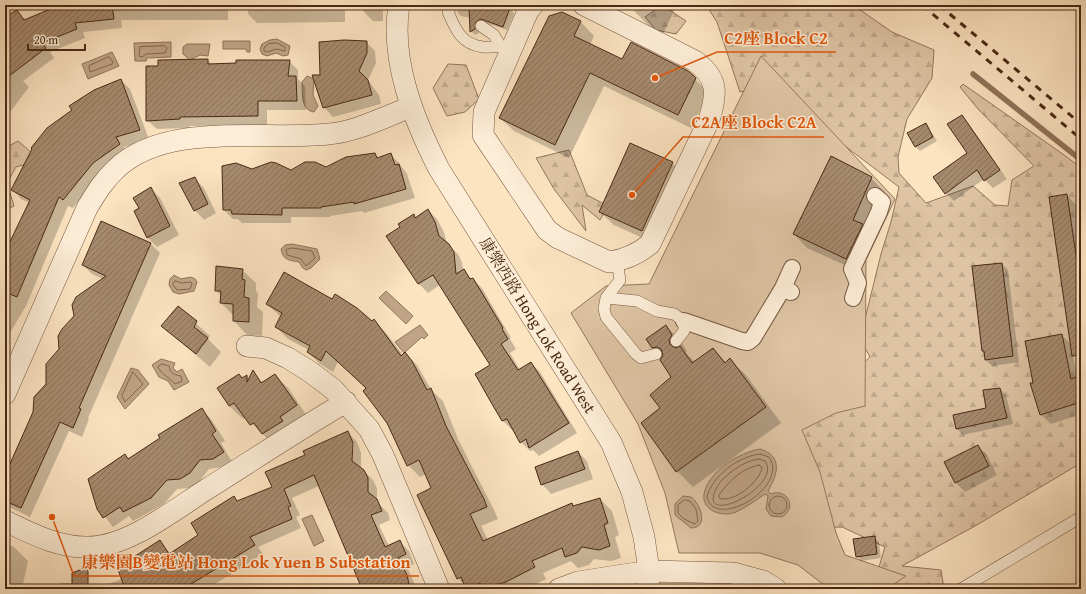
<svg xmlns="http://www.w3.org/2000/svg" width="1086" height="594" viewBox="0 0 1086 594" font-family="'Gentium Book Plus','Noto Serif TC',serif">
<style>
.forest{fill:url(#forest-firs);stroke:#94765c}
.garden{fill:#dec4a4;stroke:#94765c}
.water{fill:#bfa487;stroke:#907359}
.shadow{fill:#0003;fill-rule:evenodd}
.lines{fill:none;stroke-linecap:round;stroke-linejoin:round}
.shore{stroke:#84664e;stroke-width:1}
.stream{stroke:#907359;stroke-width:5.5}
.building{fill:url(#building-hatch);stroke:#492915}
.service-casing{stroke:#765840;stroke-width:12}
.pedestrian-casing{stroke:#765840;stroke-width:18}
.minor-casing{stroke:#765840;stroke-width:22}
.service{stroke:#fdedd7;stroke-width:11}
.pedestrian{stroke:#fdedd7;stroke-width:16}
.minor{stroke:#fdedd7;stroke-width:21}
.rail{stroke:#492915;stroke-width:3;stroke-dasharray:7 7;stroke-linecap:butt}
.labels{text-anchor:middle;stroke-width:3;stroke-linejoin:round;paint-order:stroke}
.street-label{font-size:16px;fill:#492915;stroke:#fdedd7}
.leader{fill:none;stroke:#e0570c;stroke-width:1.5}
.callout-dot{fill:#e0570c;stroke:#fdedd7;stroke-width:1.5}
.callout-label{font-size:17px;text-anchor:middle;font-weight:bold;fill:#e0570c;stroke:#fdedd7;stroke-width:3;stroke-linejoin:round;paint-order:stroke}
</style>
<defs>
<pattern id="forest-firs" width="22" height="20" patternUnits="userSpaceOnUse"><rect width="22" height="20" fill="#dec4a4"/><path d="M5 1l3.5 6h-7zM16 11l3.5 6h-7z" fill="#c0a88c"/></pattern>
<pattern id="building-hatch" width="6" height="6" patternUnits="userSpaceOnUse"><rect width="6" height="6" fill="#a68a6e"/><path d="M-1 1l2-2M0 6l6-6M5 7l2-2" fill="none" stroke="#897159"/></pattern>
</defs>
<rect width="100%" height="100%" fill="#fce4c1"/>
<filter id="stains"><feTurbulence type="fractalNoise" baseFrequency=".005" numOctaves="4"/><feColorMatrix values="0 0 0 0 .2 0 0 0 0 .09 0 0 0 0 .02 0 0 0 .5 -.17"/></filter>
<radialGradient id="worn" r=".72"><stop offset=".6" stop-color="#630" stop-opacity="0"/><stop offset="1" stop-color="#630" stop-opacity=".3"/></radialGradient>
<!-- forest -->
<path class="forest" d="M 662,5 L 686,21 L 676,34 L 656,30 L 645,17 Z
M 706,5 L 840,5 L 856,7 L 892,32 L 934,50 L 932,78 L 907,119 L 898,157 L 899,173 L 926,203 L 973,186 L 995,205 L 1008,206 L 1012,180 L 1034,166 L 978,109 L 960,87 L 963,84 L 1067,157 L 1081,168 L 1081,463 L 975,526 L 902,566 L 941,570 L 944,589 L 857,589 L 876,577 L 885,547 L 842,527 L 816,528 L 792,434 L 852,373 L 870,357 L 860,339 L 881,254 L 891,222 L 899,187 L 804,115 L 759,88 L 740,92 L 717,22 Z
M 448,64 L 466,65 L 479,99 L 465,112 L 447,116 L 433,88 Z
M 18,141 L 32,153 L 30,163 L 16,167 L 7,183 L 14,206 L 5,210 L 5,148 Z
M 569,150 L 587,195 L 608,206 L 600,220 L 582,205 L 586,231 L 554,189 L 536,158 Z"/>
<!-- garden -->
<path class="garden" d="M 761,56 L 895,199 L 866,260 L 865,406 L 836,413 L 802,430 L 820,472 L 836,533 L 845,555 L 906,576 L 887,589 L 829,589 L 798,565 L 760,553 L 679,553 L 665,493 L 638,424 L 571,313 L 606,286 L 649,284 Z"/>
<!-- water -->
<path class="water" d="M 277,39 L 290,46 L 288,55 L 283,56 L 276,53 L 267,56 L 262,54 L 260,49 L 262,44 L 270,40 Z
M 223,41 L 250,41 L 250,52 L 247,52 L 246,49 L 223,49 Z
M 171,42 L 171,57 L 147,58 L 146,61 L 135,61 L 134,43 Z
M 187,44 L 210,44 L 208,56 L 200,55 L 190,60 L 183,54 L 183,47 Z
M 112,52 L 119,66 L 88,79 L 82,64 Z
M 307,76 L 314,79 L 313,95 L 318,106 L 314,112 C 300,110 303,93 302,82 Z
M 292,244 L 317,249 L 320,259 L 311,268 L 306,270 L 303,268 L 299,262 C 290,260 283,261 281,249 L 285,245 Z
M 174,275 L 181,279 L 191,277 L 195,279 L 197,282 L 194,291 L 179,294 L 173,292 L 169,285 L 170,279 Z
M 386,291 L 413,316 L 406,324 L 379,298 Z
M 420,325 L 428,335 L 424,339 L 422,337 L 404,353 L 395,342 Z
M 161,359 L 175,363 L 173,368 L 177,372 L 182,369 L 189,382 L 174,390 L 168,381 L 159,377 L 152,365 Z
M 131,368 L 138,370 L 149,384 L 125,409 L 117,397 Z
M 760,449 C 783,456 778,474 768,491 L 771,494 C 788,487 798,510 781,517 L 771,516 L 766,509 L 768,496 L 765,494 C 756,500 747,507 736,512 C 722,518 698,510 705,490 C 712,469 739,453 760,449 Z
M 683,496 L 691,497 C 701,504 709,528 691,528 L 675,515 L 675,504 Z
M 312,515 L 324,541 L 314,546 L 302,519 Z"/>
<!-- shadow -->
<path class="shadow" d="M 47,5 L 228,5 L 228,20 L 121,20 L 122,28 L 83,32 L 85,38 L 50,52 L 54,58 L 23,81 L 29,87 L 7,116 L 10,119 L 5,129 L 5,18 L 17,11 L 26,20 L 49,10 Z
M 247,5 L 345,5 L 345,22 L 257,23 L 248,14 Z
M 363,5 L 383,5 L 383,21 L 373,21 L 364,12 Z
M 463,5 L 509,5 L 514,14 L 507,30 L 486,23 L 480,26 L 479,33 L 475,35 L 471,31 L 470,18 L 461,16 L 457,12 L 460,6 Z
M 628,5 L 672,5 L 675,9 L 663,34 L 649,26 Z
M 562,13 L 581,22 L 594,36 L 590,45 L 623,61 L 695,79 L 709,93 L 691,128 L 604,86 L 569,158 L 514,131 L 500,118 Z
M 366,42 L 375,51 L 376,63 L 368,80 L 379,95 L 381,104 L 333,117 L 324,107 L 321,76 Z
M 207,60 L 212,65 L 289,61 L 298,70 L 298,79 L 305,86 L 306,110 L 267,110 L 267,125 L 189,126 L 189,128 L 157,129 L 147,120 Z
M 121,80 L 130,89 L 149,139 L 124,147 L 128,154 L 102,172 L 73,208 L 68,206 L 26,306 L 5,341 L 5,257 L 29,203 L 21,199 L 12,189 Z
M 962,116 L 969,124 L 1007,179 L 993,188 L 984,179 L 954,201 L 946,193 L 968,153 Z
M 926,124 L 937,141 L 920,151 L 915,146 Z
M 375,154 L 379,158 L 390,154 L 399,163 L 407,174 L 415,198 L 364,213 L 362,211 L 330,216 L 330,217 L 291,217 L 291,223 L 242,223 L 238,219 L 233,219 L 224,210 L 223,167 L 252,170 L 291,171 L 326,168 Z
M 672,163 L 686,176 L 656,244 L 614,225 L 600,212 Z
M 871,178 L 885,192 L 868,230 L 876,238 L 860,272 L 807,248 L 794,234 Z
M 195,179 L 204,188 L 216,213 L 204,220 L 195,210 Z
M 151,189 L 160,198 L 179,235 L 157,247 L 148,238 L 135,211 L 140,209 Z
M 1067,195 L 1079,208 L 1081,219 L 1081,343 Z
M 428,210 L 437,219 L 444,232 L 447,244 L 458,254 L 462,262 L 463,271 L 482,288 L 511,338 L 510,339 L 516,349 L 510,353 L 520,370 L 531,363 L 540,372 L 577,433 L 539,456 L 533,450 L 530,451 L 521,442 L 514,429 L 512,430 L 503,421 L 477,374 L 492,365 L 440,285 L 428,293 L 419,284 L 402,228 L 413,216 L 416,218 Z
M 101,223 L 151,244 L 160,253 L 88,418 L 89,419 L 82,437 L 69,431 L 30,517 L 5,505 L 5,478 L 47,385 L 60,349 L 75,316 L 103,279 L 92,274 L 83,265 Z
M 1002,264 L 1008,270 L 1019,362 L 992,366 L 986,360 L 983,351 Z
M 242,270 L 256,283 L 256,291 L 258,294 L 257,307 L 263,312 L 262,336 L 247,335 L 234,321 L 234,316 L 221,303 L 222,296 L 216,291 Z
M 267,304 L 372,323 L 374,321 L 386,333 L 403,355 L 405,354 L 417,365 L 432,391 L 443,401 L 458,439 L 495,512 L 498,519 L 481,526 L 488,540 L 572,504 L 575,507 L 600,499 L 612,511 L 619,535 L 615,537 L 621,558 L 611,561 L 594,559 L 589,565 L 578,568 L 571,561 L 543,573 L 546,579 L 527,589 L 468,589 L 458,578 L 419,495 L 432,489 L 426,474 L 420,477 L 408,465 L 388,422 L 367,389 L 338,362 L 333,372 L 320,364 L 308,352 L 309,350 L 288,339 L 276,327 L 281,317 Z
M 178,307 L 210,336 L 208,339 L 221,352 L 210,367 L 162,326 Z
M 666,326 L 681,342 L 687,351 L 686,353 L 695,362 L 713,349 L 726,363 L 730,360 L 746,375 L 781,423 L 693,487 L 677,471 L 661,408 L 673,377 L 663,357 L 652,347 Z
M 1061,335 L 1071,344 L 1077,378 L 1081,376 L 1081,414 L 1051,424 L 1041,415 L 1031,384 L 1034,384 Z
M 253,372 L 263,383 L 275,375 L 289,389 L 309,419 L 276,447 L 246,418 L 243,419 L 229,406 L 218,388 L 247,376 L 249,379 Z
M 1000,389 L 1006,395 L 1013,424 L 963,435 L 956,428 L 987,409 Z
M 202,410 L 211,419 L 225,441 L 221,443 L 232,462 L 222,467 L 209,469 L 199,482 L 190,488 L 177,489 L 164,504 L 133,521 L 129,516 L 113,527 L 98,508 L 125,455 L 129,460 Z
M 348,433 L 357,442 L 361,453 L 361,468 L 373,480 L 377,488 L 377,502 L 388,513 L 390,520 L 379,525 L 389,546 L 399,541 L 409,551 L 414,564 L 407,567 L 417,589 L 363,589 L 319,486 L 292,498 L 300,515 L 296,517 L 301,528 L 258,547 L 263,554 L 207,589 L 107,589 L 105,585 L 122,579 L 130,554 L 133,558 L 159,541 L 171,554 L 199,535 L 234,497 L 238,502 L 273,487 L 306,455 ZM 352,443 L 354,443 L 352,466 L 350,466 Z
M 978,446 L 987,455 L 997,475 L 965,492 L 956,483 Z
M 578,452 L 587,461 L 593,479 L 551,494 L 542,484 Z
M 874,537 L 879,542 L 881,558 L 861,561 L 857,556 Z
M 5,544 L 14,547 L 28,561 L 22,589 L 5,589 Z
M 60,583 L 82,583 L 88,589 L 60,589 Z"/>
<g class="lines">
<!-- shore -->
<path class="shore" d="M 277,43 L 285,47 L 285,51 L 276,49 L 268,52 L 264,51 L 264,48 L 268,44 Z
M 165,46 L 167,48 L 165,53 L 146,54 L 142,57 L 139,56 L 140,47 Z
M 109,57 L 113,62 L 112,64 L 90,72 L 89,66 Z
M 292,248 L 312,251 L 315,258 L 306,266 L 301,259 L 287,255 L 286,250 Z
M 175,281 L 182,283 L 191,282 L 192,284 L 190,289 L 177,290 L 173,285 Z
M 162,364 L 169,366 C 170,373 174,375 181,376 L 182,381 L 175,384 C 170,378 162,375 158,367 Z
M 133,372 L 143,384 L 125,402 L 122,396 Z
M 760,454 L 769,457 C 790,487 715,531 707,497 C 712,476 739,456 760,454 Z
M 759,459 L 765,461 C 778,479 740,503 725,505 C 705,508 715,488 722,480 C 732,470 745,461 759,459 Z
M 759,465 L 762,467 C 761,481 733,504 719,498 L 719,495 C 728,482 742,468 759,465 Z
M769 505a9 9 0 1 1 18 0a9 9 0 1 1-18 0Z
M 685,500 L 690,501 L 696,509 L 698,521 L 695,524 L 684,519 L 678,513 L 678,505 Z"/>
<!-- stream -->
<path class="stream" d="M 973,74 L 1081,160"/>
</g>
<!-- building -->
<path class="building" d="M 46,5 L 112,5 L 114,19 L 75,23 L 77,29 L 42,43 L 46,48 L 5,79 L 5,17 L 17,10 L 24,20 L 48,10 Z
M 469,5 L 511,5 L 503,27 L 481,19 L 476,22 L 475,29 L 470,32 Z
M 562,12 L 581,21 L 574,36 L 622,59 L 631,42 L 688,71 L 694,76 L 696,78 L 678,115 L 590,73 L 555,145 L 499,118 L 549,16 Z
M 344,40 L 367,41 L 367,53 L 359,71 L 368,80 L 372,95 L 323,108 L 312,75 L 320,75 L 319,42 Z
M 208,59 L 208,64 L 236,63 L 236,60 L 290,60 L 288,76 L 296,76 L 297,101 L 258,101 L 258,116 L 180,117 L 180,119 L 146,121 L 146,66 L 158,66 L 158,60 Z
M 121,79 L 140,130 L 116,137 L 120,144 L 93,163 L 63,200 L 59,197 L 17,297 L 5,292 L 5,252 L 30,200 L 11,190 L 32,149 L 31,148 L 47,128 L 72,110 L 69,106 L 94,90 Z
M 962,115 L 1000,170 L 984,181 L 977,170 L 945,194 L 933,177 L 967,153 L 947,124 Z
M 926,123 L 933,137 L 915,147 L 907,133 Z
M 630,143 L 673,162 L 642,231 L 599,212 Z
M 375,153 L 377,158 L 391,153 L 395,165 L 399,164 L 406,189 L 354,204 L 354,202 L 321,207 L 321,208 L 282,208 L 282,215 L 232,214 L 231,210 L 223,210 L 222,166 L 236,163 L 252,169 L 271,162 L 276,163 L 291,170 L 305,162 L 315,162 L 326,167 L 346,157 Z
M 831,156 L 872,177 L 853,220 L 863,224 L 846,259 L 793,234 Z
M 195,177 L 208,204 L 194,211 L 179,183 Z
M 151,187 L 170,226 L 147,238 L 134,211 L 139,208 L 133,198 Z
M 1067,194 L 1081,289 L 1081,355 L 1072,356 L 1049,197 Z
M 428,209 L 435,222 L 439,236 L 449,244 L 454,252 L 456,274 L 464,269 L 470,279 L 473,278 L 503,328 L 502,329 L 508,339 L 501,344 L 518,370 L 531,362 L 569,423 L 529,448 L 526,439 L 520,443 L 507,419 L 502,421 L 492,404 L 475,374 L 490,365 L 433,275 L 418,284 L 386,236 L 400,227 L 398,224 L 414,214 L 415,218 Z
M 101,221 L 151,243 L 79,408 L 81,409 L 73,428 L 60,422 L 21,508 L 5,501 L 5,475 L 33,412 L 34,397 L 46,384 L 46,364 L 59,349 L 58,336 L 62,329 L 74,316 L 72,305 L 76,297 L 106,276 L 82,265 Z
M 1002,263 L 1013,356 L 985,360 L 984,351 L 982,351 L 972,266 Z
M 216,266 L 243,269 L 242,279 L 245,280 L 244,297 L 249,298 L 249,322 L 233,321 L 233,304 L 220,303 L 221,291 L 215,291 Z
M 284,272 L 332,299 L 335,294 L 357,308 L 372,321 L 374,319 L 401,356 L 405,352 L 412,361 L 427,390 L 431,388 L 446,426 L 484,499 L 487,507 L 470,514 L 483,541 L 572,503 L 573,506 L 600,498 L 608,523 L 604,525 L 610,546 L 599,550 L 582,547 L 577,553 L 565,557 L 562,548 L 532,561 L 535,567 L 506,582 L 482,589 L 480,583 L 466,589 L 461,577 L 457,579 L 417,495 L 431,488 L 419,460 L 407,466 L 387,423 L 363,391 L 366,388 L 326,351 L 321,361 L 307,352 L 310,346 L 275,327 L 282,313 L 266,304 Z
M 178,306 L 197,321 L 194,327 L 208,338 L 196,354 L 161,326 Z
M 666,325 L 672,335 L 669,340 L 670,344 L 675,348 L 680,346 L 692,363 L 713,348 L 725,363 L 730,358 L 766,407 L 676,472 L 641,423 L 660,408 L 650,395 L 671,377 L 660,360 L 663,355 L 661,349 L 657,347 L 652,348 L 646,339 Z
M 1062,334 L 1071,379 L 1081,375 L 1081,402 L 1040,415 L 1030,383 L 1033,383 L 1025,341 Z
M 253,370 L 261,383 L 275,374 L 297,405 L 280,417 L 283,421 L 262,434 L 254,423 L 250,425 L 234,403 L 229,406 L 217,388 L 239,374 L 242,378 L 247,375 L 247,382 Z
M 1000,388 L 1007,418 L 956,429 L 953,415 L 986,408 L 983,390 Z
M 202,408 L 216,431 L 212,434 L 224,452 L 213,459 L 200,460 L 190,473 L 180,479 L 167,480 L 151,498 L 123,512 L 120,507 L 103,518 L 97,509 L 88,479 L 125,454 L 128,459 L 160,438 L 158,435 Z
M 348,431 L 353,443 L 352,461 L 364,470 L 368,478 L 368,492 L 377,499 L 382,511 L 371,515 L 385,547 L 400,540 L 406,554 L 398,558 L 407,575 L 410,589 L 362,589 L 314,475 L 284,489 L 291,506 L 288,507 L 292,519 L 250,537 L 255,545 L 183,589 L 125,589 L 116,564 L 116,558 L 130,553 L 132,558 L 160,540 L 169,554 L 198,535 L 191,523 L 234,496 L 237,501 L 272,487 L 265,472 L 305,455 L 303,451 Z
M 978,445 L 989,466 L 955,483 L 944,462 Z
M 578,451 L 585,469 L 541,485 L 535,467 Z
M 875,536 L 877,554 L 856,557 L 853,539 Z
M 88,567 L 88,589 L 72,589 L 72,573 Z"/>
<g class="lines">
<!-- service casing -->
<g class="service-casing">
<path id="service" d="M 452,5 L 448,12 C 456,30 461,44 483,47 C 496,48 497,44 510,50
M 481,26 L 494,35 L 500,45
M 606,298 L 620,280 L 617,261
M 656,354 L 641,358 L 636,354 L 606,317 L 604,309 L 606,298 L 637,301 L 657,311 L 674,314 L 684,321 L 684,331 L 676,341
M 961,589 L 1081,517"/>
</g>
<!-- pedestrian casing -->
<g class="pedestrian-casing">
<path id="pedestrian" d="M 783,288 L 792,268
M 853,298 L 858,283 L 852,269 L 879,212 L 882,202 L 875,196
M 684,321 L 742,341 L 748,342 L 753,338 L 783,288 L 791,292"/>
</g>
<!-- minor casing -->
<g class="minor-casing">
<path id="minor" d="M 399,5 C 390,61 414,120 439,169 L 611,442 L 632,492 L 644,537 L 649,571 L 648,589
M 533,5 L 528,11 L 484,112 L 483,135 L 547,230 L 558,238 L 609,262 C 624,260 638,254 650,244 L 709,120 C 717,94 719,79 695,61 L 584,5
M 247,346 L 266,348 L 288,358 L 309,371 L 333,389 L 369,429 L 383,455 L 439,589
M 5,394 L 87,208 C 96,193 104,180 116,169 C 166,121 264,141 328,134 C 356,132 384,117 411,107
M 5,521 C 31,533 58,548 88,547 C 128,547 174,510 207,489 C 253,460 298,430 346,402
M 559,589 L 578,582 L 649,571 L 733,573 L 763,581 L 776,589"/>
</g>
<!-- service -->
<use href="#service" class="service"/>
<!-- pedestrian -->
<use href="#pedestrian" class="pedestrian"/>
<!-- minor -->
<use href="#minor" class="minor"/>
<!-- rail -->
<path class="rail" d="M 922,5 L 1081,139
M 939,5 L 1081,124"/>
</g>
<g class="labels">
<!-- street labels -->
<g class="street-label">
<text transform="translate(538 325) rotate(58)" y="6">康樂西路 Hong Lok Road West</text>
</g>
</g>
<!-- callouts -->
<path class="leader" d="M655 78L717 52H836M632 195L683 137H824M52 517L74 576H419"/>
<g class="callout-dot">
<circle cx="655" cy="78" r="4"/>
<circle cx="632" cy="195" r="4"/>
<circle cx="52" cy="517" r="4"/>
</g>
<g class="callout-label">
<text x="776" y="44">C2座 Block C2</text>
<text x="754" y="128">C2A座 Block C2A</text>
<text x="246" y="568">康樂園B變電站 Hong Lok Yuen B Substation</text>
</g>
<!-- margin -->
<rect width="1086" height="594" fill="none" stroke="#fce4c1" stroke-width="20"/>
<rect x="6" y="6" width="1074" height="582" fill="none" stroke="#492915" stroke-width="2"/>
<rect x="10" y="10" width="1066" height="574" fill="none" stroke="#492915"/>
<!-- scale -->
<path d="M28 44v6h57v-6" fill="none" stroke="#492915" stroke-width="2"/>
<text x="34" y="44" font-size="12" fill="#492915" stroke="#fdedd7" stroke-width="3" paint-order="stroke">20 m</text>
<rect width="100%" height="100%" filter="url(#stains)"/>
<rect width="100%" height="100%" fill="url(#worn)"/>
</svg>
